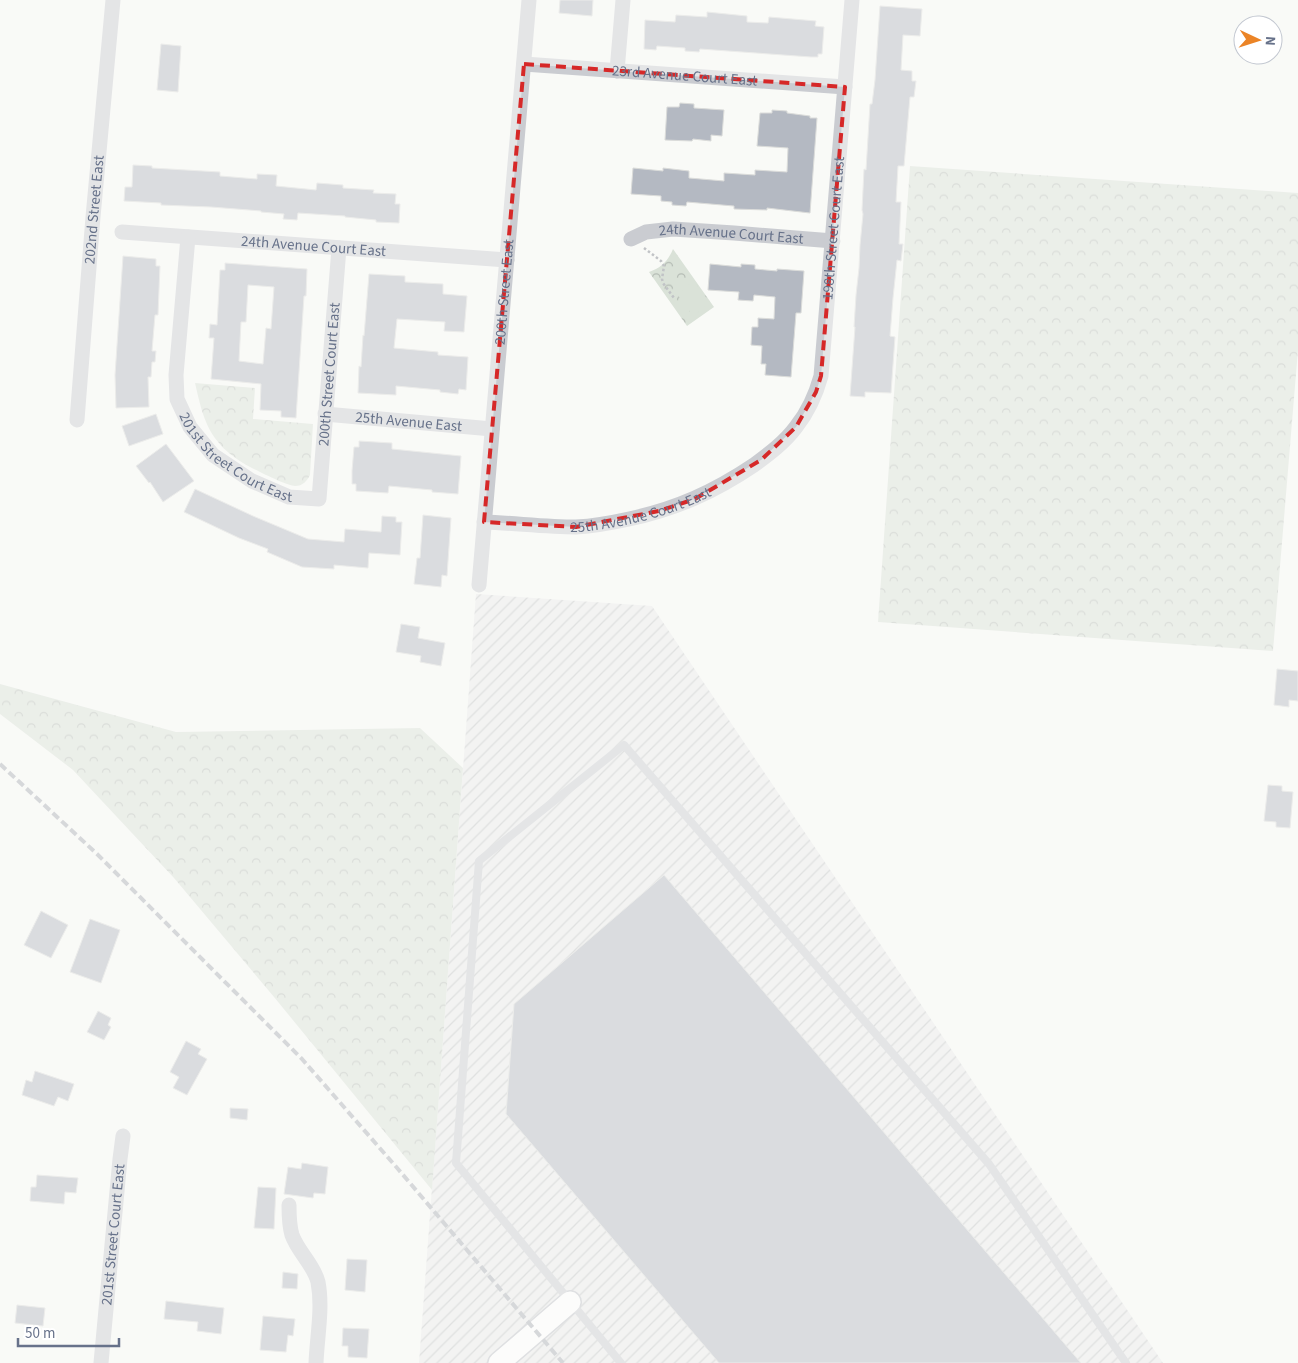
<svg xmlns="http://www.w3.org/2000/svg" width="1298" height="1363" viewBox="0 0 1298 1363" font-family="'Source Sans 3',sans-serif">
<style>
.industrial{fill:url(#industrial-furrows)}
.forest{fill:url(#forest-crowns)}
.pitch{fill:#dae2d8}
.building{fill:#b4b9c2;stroke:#dbdcda;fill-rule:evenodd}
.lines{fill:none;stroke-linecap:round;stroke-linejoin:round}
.secondary-casing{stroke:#bec1c7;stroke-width:24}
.path{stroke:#c1c3c6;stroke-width:2.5;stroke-dasharray:2.5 2.5;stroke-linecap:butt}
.lane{stroke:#caccd1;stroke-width:8}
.street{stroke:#caccd1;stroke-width:15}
.secondary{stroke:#fff;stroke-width:21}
.rail{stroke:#acafb7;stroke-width:4;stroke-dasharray:8 4;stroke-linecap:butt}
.marked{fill:none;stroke:#d62828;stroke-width:4;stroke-dasharray:10 6;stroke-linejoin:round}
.labels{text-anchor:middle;stroke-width:5;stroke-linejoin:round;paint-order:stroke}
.street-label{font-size:15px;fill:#67728a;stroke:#fff}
</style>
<defs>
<pattern id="industrial-furrows" width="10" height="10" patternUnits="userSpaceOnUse" patternTransform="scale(1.25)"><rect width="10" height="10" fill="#eaebeb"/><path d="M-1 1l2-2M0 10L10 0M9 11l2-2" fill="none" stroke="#c1c3c4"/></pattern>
<pattern id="forest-crowns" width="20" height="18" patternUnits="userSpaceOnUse" patternTransform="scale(1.25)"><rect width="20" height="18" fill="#dae2d8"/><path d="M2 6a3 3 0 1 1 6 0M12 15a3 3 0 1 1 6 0" fill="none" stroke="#b5bcb5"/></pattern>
</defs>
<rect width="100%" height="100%" fill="#f9faf7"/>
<!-- industrial -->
<path class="industrial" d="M 476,594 L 652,606 L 1163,1363 L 419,1363 Z"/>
<!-- forest -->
<path class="forest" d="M 910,166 L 1298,193 L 1298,350 L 1273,651 L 878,622 Z
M 673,249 L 714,307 L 687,326 L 649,272 C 661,268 668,261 673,249 Z
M 195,383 L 255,388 L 253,419 L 313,424 L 310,475 C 307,481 303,486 295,486 C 287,486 251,468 243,463 C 235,458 224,450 219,443 C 204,426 200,404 195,383 Z
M 0,684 L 176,732 L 420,728 L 463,768 L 432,1190 L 274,997 L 174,878 L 73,770 L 0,714 Z"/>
<!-- pitch -->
<path class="pitch" d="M 694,281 L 710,303 L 693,316 L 677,294 Z"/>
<!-- building -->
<path class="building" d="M 560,0 L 593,0 L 592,16 L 559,13 Z
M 880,6 L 922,9 L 920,36 L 903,35 L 901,70 L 912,71 L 912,81 L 916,81 L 914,97 L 910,97 L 904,166 L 898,166 L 896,202 L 901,202 L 899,244 L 903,244 L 901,261 L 897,260 L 893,298 L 890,336 L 895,337 L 891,393 L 865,392 L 865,397 L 850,396 L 855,327 L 854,327 L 856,295 L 859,268 L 860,245 L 863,214 L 862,210 L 864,169 L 866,170 L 870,104 L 872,104 L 875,80 Z
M 707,12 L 747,16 L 747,22 L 768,23 L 769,17 L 816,21 L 815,26 L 824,27 L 822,54 L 818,54 L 818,57 L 811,57 L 700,49 L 699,52 L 685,51 L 685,48 L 657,46 L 656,50 L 644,49 L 645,20 L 675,22 L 676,15 L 707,17 Z
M 161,44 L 181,46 L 178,92 L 157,90 Z
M 680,103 L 694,104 L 694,108 L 724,110 L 722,136 L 711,135 L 711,141 L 693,139 L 692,141 L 665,140 L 667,107 L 679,107 Z
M 772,110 L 787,111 L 787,113 L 810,116 L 810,118 L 817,118 L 810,213 L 767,208 L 767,210 L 734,209 L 734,206 L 687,202 L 686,206 L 672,205 L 672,202 L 661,201 L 661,196 L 631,194 L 633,168 L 663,171 L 663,168 L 689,171 L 689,178 L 724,181 L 724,173 L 755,175 L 755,170 L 787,172 L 788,148 L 757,146 L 760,113 L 772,113 Z
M 133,165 L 152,166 L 152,168 L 220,172 L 220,176 L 257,179 L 257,174 L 277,175 L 276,186 L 316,190 L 317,183 L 343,185 L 343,188 L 374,190 L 373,193 L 396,194 L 395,204 L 400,204 L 399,223 L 376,222 L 376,220 L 345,217 L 345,216 L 298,213 L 297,220 L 283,219 L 284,214 L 261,212 L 261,211 L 211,207 L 161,205 L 161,203 L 124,201 L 125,187 L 132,187 Z
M 123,256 L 156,259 L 156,266 L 160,266 L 158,315 L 155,315 L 152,351 L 156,351 L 155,362 L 152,362 L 151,377 L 148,377 L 149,407 L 116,408 L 115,375 Z
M 225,263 L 307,269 L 306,296 L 304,296 L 296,418 L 281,417 L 281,411 L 260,410 L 261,384 L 211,379 L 214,338 L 209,338 L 210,324 L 217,325 L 220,270 L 225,270 ZM 248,285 L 274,287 L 271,329 L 266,328 L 263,364 L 239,361 L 241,322 L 246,322 Z
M 710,264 L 741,267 L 741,264 L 755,265 L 755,269 L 777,271 L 777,269 L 804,271 L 801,313 L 796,313 L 791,377 L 765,375 L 766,364 L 761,364 L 762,346 L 751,345 L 752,327 L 758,327 L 758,318 L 774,319 L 775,297 L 754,295 L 753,301 L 738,300 L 739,292 L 708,290 Z
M 369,274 L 405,276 L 405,282 L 443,284 L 443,294 L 467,296 L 464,332 L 444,331 L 445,322 L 397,319 L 394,348 L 438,352 L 438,355 L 468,357 L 466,390 L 459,389 L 458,394 L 440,392 L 440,390 L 396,386 L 396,395 L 358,393 L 359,366 L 361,367 L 363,335 L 364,336 Z
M 156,414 L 163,434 L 129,446 L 122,426 Z
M 359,441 L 392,443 L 392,449 L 461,456 L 458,494 L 432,492 L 432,490 L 389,486 L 388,493 L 356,491 L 356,484 L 352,484 L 352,471 L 354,447 L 359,447 Z
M 166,444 L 194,481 L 163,502 L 150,482 L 149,483 L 136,466 Z
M 195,489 L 253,516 L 308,539 L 344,542 L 345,529 L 381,532 L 382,516 L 396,517 L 396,522 L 402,522 L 400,555 L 369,553 L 368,568 L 334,565 L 334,569 L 302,567 L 267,552 L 268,549 L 239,538 L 184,512 Z
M 423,515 L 451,518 L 447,576 L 442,575 L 441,587 L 414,584 L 417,558 L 420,558 Z
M 401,624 L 420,627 L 418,638 L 445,643 L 441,666 L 420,662 L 421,656 L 396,652 Z
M 1277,669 L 1298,671 L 1298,701 L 1289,700 L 1289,707 L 1274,705 Z
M 1268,785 L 1282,786 L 1282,791 L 1293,792 L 1290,828 L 1276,827 L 1276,822 L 1264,821 Z
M 664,875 L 1081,1363 L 719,1363 L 506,1114 L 514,1004 Z
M 41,911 L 68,925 L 51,958 L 24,945 Z
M 90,919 L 120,930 L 101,983 L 70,972 Z
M 98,1011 L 111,1018 L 108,1025 L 111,1027 L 104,1040 L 87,1032 Z
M 186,1041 L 201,1049 L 198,1054 L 207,1059 L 187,1095 L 173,1088 L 179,1077 L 170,1072 Z
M 35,1071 L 74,1084 L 68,1101 L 58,1097 L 54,1106 L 22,1095 L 26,1080 L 32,1082 Z
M 230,1108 L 248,1109 L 247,1120 L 230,1118 Z
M 302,1163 L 328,1167 L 325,1194 L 314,1193 L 313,1198 L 284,1194 L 288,1167 L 301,1169 Z
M 37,1175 L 78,1178 L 76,1193 L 65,1192 L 64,1204 L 30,1201 L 31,1187 L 36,1187 Z
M 258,1187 L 276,1188 L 274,1229 L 254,1228 Z
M 347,1259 L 367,1260 L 365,1292 L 345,1290 Z
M 283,1272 L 298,1274 L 297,1289 L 282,1288 Z
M 166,1301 L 224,1308 L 221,1334 L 197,1331 L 198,1322 L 164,1319 Z
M 17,1305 L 45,1308 L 43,1326 L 15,1323 Z
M 263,1316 L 295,1319 L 293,1336 L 288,1335 L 286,1352 L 260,1350 Z
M 343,1328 L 369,1329 L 367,1358 L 348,1357 L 348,1346 L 342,1346 Z"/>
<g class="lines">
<!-- secondary casing -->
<g class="secondary-casing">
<path id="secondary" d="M 499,1363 L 570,1302"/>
</g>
<!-- path -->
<path class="path" d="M 644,248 L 661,261 L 664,266 L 662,279 L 663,283 L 674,298"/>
<!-- lane -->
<path class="lane" d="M 621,1363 L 456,1163 L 479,861 L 624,745 L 989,1164 L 1126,1363"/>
<!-- street -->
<g class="street">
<path id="s1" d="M 524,64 L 845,87"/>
<path d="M 617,71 L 623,0"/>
<path id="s2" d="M 122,232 L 507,260"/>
<path id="s3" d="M 188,237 L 176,375 L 177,399 L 190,427 L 213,455 L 252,481 L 289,497 L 319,499 L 339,248"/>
<path id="s4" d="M 631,239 L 646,232 L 673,229 L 734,233 L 833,241"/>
<path id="s5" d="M 325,414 L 492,429"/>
<path id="s6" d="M 77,420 L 93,217 L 113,0"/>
<path id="s7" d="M 484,522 C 514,523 546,527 576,527 C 594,526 611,523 629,519 C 676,509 714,492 754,465 C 769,454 785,442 796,427 C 808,412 816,394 821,376 L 852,0"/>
<path id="s8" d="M 479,585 L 529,0"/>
<path d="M 289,1205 C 289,1215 289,1225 292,1235 C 298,1252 314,1265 318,1282 C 323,1308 317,1337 316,1363"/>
<path id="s9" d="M 101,1363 L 120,1159 L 123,1136"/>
</g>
<!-- secondary -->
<use href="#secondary" class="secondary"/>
<!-- rail -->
<path class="rail" d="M 0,764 L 97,854 L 302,1059 L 398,1169 L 563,1363"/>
</g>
<!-- marked area -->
<path d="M0 0H1298V1363H0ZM 524,64 L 845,87 L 821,376 L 816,392 L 796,427 L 761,460 L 695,499 L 659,511 L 576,527 L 484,522 Z" fill="#f9faf7" fill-opacity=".55" fill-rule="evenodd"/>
<path class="marked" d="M 524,64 L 845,87 L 821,376 L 816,392 L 796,427 L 761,460 L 695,499 L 659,511 L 576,527 L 484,522 Z"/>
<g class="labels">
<!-- street labels -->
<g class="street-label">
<text dy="5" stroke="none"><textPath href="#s1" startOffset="161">23rd Avenue Court East</textPath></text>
<text dy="5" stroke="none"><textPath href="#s6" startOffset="211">202nd Street East</textPath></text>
<text dy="5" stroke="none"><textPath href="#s7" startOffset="545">198th Street Court East</textPath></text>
<text dy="5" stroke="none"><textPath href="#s4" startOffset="102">24th Avenue Court East</textPath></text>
<text dy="5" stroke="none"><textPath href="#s2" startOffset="192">24th Avenue Court East</textPath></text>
<text dy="5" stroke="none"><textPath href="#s8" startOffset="294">200th Street East</textPath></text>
<text dy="5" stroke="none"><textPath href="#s3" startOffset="472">200th Street Court East</textPath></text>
<text dy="5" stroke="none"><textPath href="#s5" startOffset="84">25th Avenue East</textPath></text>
<text dy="5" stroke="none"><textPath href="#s3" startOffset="249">201st Street Court East</textPath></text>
<text dy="5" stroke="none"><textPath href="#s7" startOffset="159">25th Avenue Court East</textPath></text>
<text dy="5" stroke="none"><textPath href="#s9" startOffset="129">201st Street Court East</textPath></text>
</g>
</g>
<!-- north arrow -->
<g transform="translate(1258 40) rotate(94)"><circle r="24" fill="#ffffff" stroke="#c2c7d0"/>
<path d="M0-4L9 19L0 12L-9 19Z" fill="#eb8426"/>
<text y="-8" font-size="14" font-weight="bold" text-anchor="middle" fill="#67728a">N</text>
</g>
<!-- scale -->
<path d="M18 1338v8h101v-8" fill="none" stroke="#67728a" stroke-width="2.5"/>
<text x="25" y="1338" font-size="15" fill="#67728a" stroke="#ffffff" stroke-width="4" paint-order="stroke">50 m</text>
</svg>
